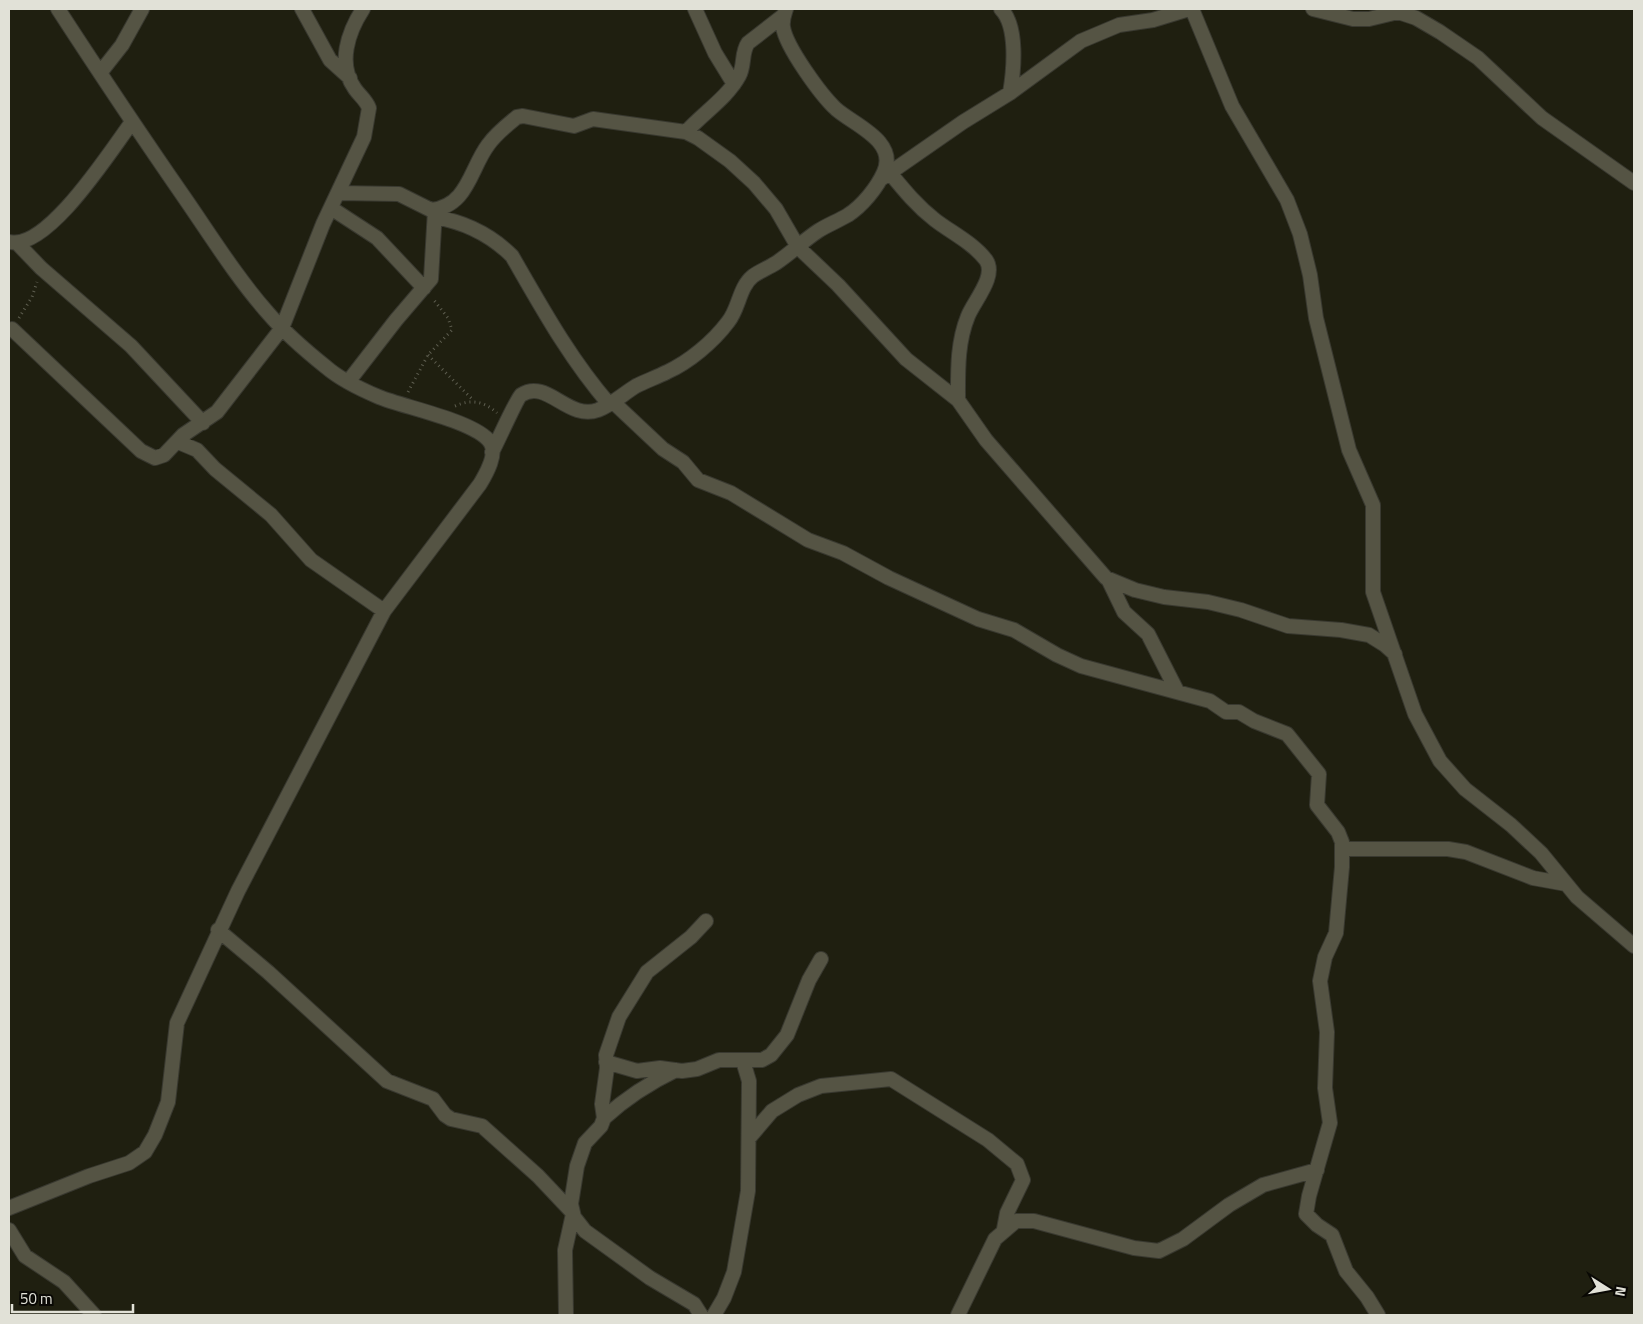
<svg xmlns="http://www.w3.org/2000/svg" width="1643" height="1324" viewBox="0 0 1643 1324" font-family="'Titillium Web',sans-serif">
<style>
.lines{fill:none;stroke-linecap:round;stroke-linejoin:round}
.minor-casing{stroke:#393930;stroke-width:16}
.path{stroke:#5e5e50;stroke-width:3;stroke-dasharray:1 4;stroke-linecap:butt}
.minor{stroke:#555444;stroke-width:14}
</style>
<rect width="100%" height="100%" fill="#1f1f10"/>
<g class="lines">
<!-- minor casing -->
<g class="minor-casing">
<path id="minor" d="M 302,9 L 330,60 L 350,78
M 695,9 L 715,53 L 734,84
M 1001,9 C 1018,26 1014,70 1010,93
M 1192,9 L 1232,106 L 1287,200 L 1300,234 L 1310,275 L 1316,318 L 1349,450 L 1373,505 L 1373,592 L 1415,714 L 1440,761 L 1465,789 L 1511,825 L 1541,853 L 1577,897 L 1634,946
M 1313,9 L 1353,19 L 1369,19 L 1398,12 L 1416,18 L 1440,32 L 1478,58 L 1542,118 L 1634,183
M 100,73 L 122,45 L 142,9
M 686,132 C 703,113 727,98 739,76 C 745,65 741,53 748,43 L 784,15
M 890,173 C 904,190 917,206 935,220 C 952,233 973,243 986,260 C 997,276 974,301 968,316 C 957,343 958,371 958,400
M 881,179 L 963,122 L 1010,93 L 1081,41 L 1119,25 L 1153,20 L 1189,9
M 338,193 L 399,194 L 431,210 C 468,206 470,169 488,145 C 495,135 507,125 517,117 L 523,116 L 574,126 L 593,119 L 686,132 L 698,138 L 730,161 L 754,183 L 776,209 L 798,247 L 838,285 L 906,359 L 958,400 L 986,440 L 1106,578 L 1135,590 L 1164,597 L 1208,602 L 1241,610 L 1288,626 L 1341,630 L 1369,635 L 1385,645 L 1395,654
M 331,208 L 377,238 L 424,288
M 435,217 C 464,222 491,235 512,256 C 542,308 570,359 609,404
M 10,242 C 48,250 111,150 132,122
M 17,243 L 41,268 L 131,346 L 203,423
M 12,329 L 141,451 L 155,458 L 164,455 L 183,435 L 217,412 L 282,328 L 323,224 L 364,137 L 369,108 C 366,100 360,96 355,89 C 337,64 348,32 363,9
M 348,382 L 396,320 L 431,279 L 435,210
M 613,402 L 663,449 L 683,462 L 698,480 L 731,493 L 808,540 L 843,553 L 889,578 L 978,619 L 1014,630 L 1057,655 L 1081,666 L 1210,701 L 1226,712 L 1239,712 L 1254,721 L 1287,734 L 1319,774 L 1317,805 L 1338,832 L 1342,842 L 1342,867 L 1336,933 L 1325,957 L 1320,981 L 1327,1032 L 1325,1088 L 1330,1123 L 1309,1196 L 1306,1214 L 1317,1225 L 1332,1235 L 1346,1271 L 1367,1297 L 1378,1315
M 178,442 L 197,450 L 215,469 L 271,515 L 311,560 L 384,611
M 492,452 C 497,443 517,398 521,395 C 547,378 568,421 598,410 C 613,404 623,394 636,386 C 646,381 657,377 667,372 C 689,362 713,342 728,322 C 739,309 739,287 753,276 C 760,271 768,268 776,263 C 791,253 803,241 818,231 C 827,225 838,221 848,215 C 862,206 877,188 884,172 C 898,141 854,125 836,109 C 821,95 786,47 783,27 C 782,20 784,15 786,9
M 1109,581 L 1124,612 L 1148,634 L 1177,691
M 1342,849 L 1448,849 L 1466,852 L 1533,878 L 1566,884
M 218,930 L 268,972 L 387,1081 L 433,1099 L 445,1115 L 451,1119 L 482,1126 L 538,1176 L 572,1212
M 606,1062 L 637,1071 L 660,1068 L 682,1071 L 697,1069 L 719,1060 L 762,1060 L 771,1055 L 787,1035 L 809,980 L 821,959
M 604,1118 C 626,1098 649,1083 676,1070
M 749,1138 L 772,1111 L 798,1095 L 821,1086 L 891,1079 L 988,1140 L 1017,1164 L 1023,1180 L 1007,1213 L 1004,1229
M 9,1208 L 89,1176 L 129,1163 L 145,1152 L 155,1135 L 168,1102 L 177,1023 L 238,891 L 384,611 L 480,484 C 486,474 498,453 490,442 C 475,421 403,407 379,397 C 360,389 341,380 326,367 C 306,351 285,333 268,313 C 237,278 211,236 184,197 C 141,135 99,72 58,9
M 9,1230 L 25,1256 L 64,1282 L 94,1315
M 566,1315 L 565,1250 L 573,1214
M 701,1315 L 694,1304 L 650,1278 L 585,1231 L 574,1217 L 571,1204 L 577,1166 L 585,1143 L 601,1126 L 604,1118 L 602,1104 L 607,1068 L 606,1055 L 619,1017 L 647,972 L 691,937 L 706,921
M 714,1315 L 724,1298 L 734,1272 L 748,1191 L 749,1081 L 743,1061
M 958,1315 L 995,1239 L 1016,1221 L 1034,1221 L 1134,1248 L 1159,1251 L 1183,1239 L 1229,1205 L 1263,1185 L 1317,1170"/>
</g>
<!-- path -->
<path class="path" d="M 19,318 L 32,297 L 37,282
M 428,355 L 473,400
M 408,392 L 428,355 L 452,330 L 448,318 L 433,299
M 455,406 C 471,399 484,401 497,413"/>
<!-- minor -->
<use href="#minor" class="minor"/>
</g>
<!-- border -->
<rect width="1643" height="1324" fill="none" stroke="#e1e1d7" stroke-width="20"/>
<!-- north arrow -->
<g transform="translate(1608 1289) rotate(101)" stroke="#090804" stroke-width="4" paint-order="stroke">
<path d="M0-4L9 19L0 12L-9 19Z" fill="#e1e1d7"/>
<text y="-8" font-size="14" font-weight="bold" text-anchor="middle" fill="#e1e1d7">N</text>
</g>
<!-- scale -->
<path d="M12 1304v8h121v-8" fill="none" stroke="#e1e1d7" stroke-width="2.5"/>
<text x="20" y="1304" font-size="15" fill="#e1e1d7" stroke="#090804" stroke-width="4" paint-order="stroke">50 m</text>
</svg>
